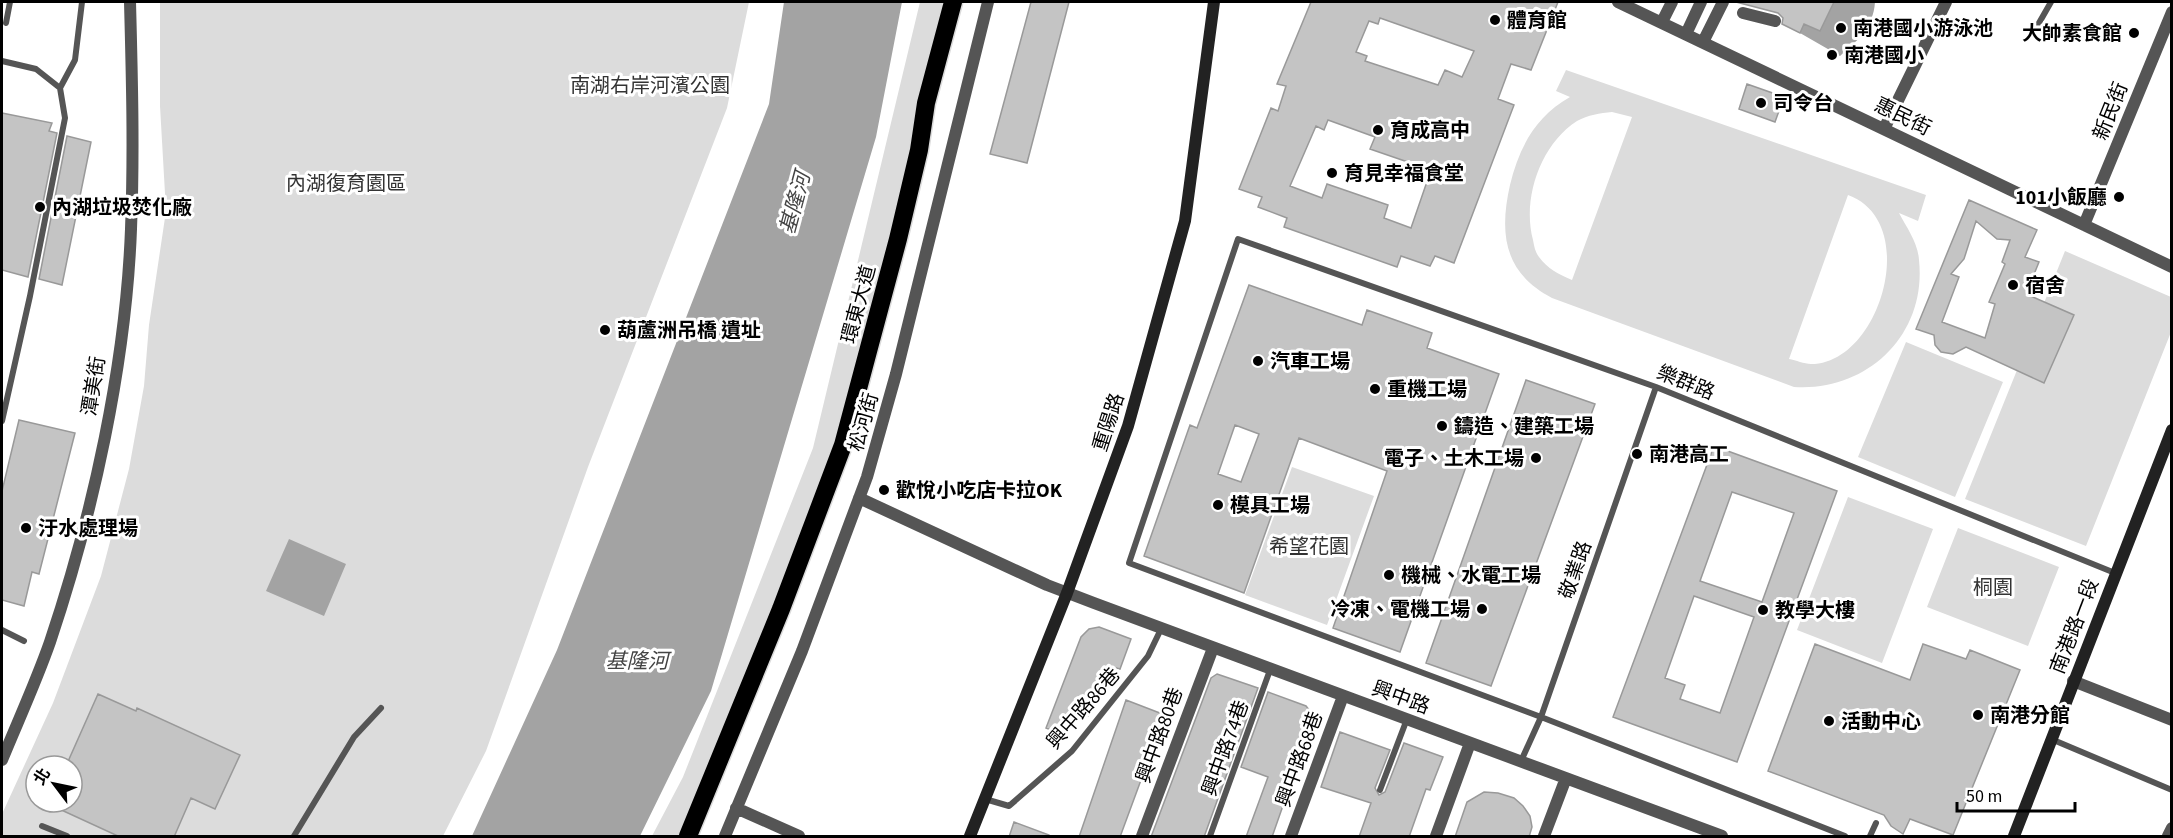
<svg xmlns="http://www.w3.org/2000/svg" width="2173" height="838" viewBox="0 0 2173 838" font-family="'Source Sans 3','Noto Sans TC',sans-serif">
<style>
.green{fill:#dcdcdc;fill-rule:evenodd}
.water{fill:#a3a3a3}
.building{fill:#c4c4c4;stroke:#999;stroke-width:1.5;fill-rule:evenodd}
.lines{fill:none;stroke-linecap:round;stroke-linejoin:round}
.highway-casing{stroke:#dbdbdb;stroke-width:21}
.lane{stroke:#555;stroke-width:6}
.street{stroke:#555;stroke-width:12}
.secondary{stroke:#222;stroke-width:12}
.highway{stroke:#000;stroke-width:18}
.poi-dot{fill:#000;stroke:#fff;stroke-width:2}
.labels{text-anchor:middle;stroke-width:6;stroke-linejoin:round;paint-order:stroke}
.poi-label{font-size:20px;font-weight:bold;fill:#000;stroke:#fff;text-anchor:start}
.park-label{font-size:20px;fill:#333;stroke:#fff}
.street-label{font-size:20px;fill:#000;stroke:#fff}
.water-label{font-size:21px;font-style:italic;fill:#444;stroke:#fff}
</style>
<rect width="100%" height="100%" fill="#fff"/>
<!-- green -->
<path class="green" d="M 160,2 L 749,2 L 727,108 L 588,467 L 486,751 L 443,836 L 2,836 L 2,814 L 53,703 L 101,576 L 129,469 L 144,386 L 149,325 L 166,211 L 160,106 ZM 36,766 L 72,766 L 72,802 L 36,802 Z
M 920,2 L 947,2 L 851,409 L 685,836 L 652,836 L 683,777 L 813,448 Z
M 1566,70 L 1926,195 L 1918,221 L 1899,213 C 1907,228 1918,243 1919,260 C 1927,335 1867,392 1794,387 L 1552,298 C 1504,273 1499,234 1510,185 C 1519,147 1536,116 1570,97 L 1556,91 ZM 1612,112 L 1632,117 L 1572,280 C 1558,274 1548,269 1539,257 C 1535,252 1534,245 1533,240 C 1522,199 1540,145 1577,121 C 1588,115 1600,113 1612,112 ZM 1848,195 C 1922,222 1880,364 1811,364 C 1804,364 1796,360 1789,359 Z
M 2065,251 L 2171,297 L 2171,332 L 2086,546 L 1965,499 Z
M 1906,342 L 2003,382 L 1955,497 L 1858,457 Z
M 1292,467 L 1374,496 L 1327,625 L 1245,595 Z
M 1848,497 L 1933,529 L 1882,663 L 1797,630 Z
M 1958,528 L 2059,567 L 2028,646 L 1927,607 Z"/>
<!-- water -->
<path class="water" d="M 784,2 L 902,2 L 876,137 L 711,691 L 640,836 L 472,836 L 557,650 L 769,104 Z
M 1834,2 L 1875,2 C 1874,15 1871,24 1859,30 L 1865,33 L 1840,56 L 1800,33 L 1804,24 L 1820,31 Z
M 289,539 L 346,564 L 324,616 L 266,591 Z"/>
<!-- building -->
<path class="building" d="M 1031,2 L 1069,2 L 1027,163 L 990,154 Z
M 1311,2 L 1558,2 L 1531,70 L 1511,64 L 1498,99 L 1514,105 L 1454,263 L 1435,256 L 1430,266 L 1401,256 L 1397,267 L 1284,227 L 1287,218 L 1258,207 L 1262,197 L 1239,189 L 1271,108 L 1278,111 L 1286,86 L 1277,84 ZM 1380,18 L 1474,51 L 1462,77 L 1445,70 L 1438,85 L 1365,61 L 1367,56 L 1356,52 L 1369,21 L 1378,24 ZM 1328,120 L 1375,137 L 1370,149 L 1431,170 L 1411,228 L 1384,218 L 1388,205 L 1327,184 L 1322,198 L 1290,186 L 1316,126 L 1324,130 Z
M 1736,2 L 1834,2 L 1820,31 L 1804,24 L 1800,33 L 1782,24 L 1783,18 L 1778,13 Z
M 1747,84 L 1784,97 L 1775,122 L 1739,109 Z
M 2,113 L 52,123 L 49,131 L 57,133 L 28,277 L 2,270 Z
M 67,136 L 91,142 L 62,285 L 39,279 Z
M 1969,200 L 2037,230 L 2025,257 L 2039,262 L 2026,294 L 2074,315 L 2044,383 L 1966,347 L 1953,354 L 1941,352 L 1935,345 L 1934,335 L 1916,329 ZM 1976,221 L 1997,239 L 2010,240 L 2002,262 L 2005,264 L 1989,302 L 1995,304 L 1985,338 L 1942,322 L 1959,277 L 1951,274 L 1964,259 Z
M 1249,285 L 1362,325 L 1367,310 L 1432,333 L 1427,348 L 1499,374 L 1400,652 L 1333,628 L 1387,471 L 1299,438 L 1244,593 L 1144,556 L 1190,425 L 1197,428 ZM 1235,425 L 1259,434 L 1241,482 L 1218,474 Z
M 1526,380 L 1595,404 L 1491,686 L 1426,663 Z
M 19,420 L 75,433 L 39,574 L 32,572 L 24,606 L 2,600 L 2,491 Z
M 1714,446 L 1837,491 L 1737,762 L 1613,717 ZM 1732,492 L 1794,513 L 1762,602 L 1700,581 ZM 1694,596 L 1754,617 L 1720,713 L 1680,699 L 1685,685 L 1665,678 Z
M 1099,627 L 1131,639 L 1120,669 L 1116,668 L 1114,673 L 1105,669 L 1088,716 L 1076,712 L 1069,732 L 1063,730 L 1062,734 L 1046,728 L 1081,637 L 1089,629 Z
M 1815,644 L 1910,680 L 1923,644 L 1966,659 L 1970,650 L 2020,670 L 1953,835 L 1910,819 L 1903,834 L 1891,826 L 1884,815 L 1768,771 Z
M 1217,674 L 1258,688 L 1204,837 L 1151,837 L 1211,678 Z
M 1268,692 L 1306,706 L 1313,715 L 1313,720 L 1272,837 L 1246,837 L 1268,777 L 1241,767 Z
M 98,694 L 136,711 L 137,708 L 240,755 L 215,809 L 191,798 L 174,837 L 120,837 L 44,802 L 72,802 L 72,766 L 66,766 Z
M 1126,700 L 1165,715 L 1120,837 L 1079,837 Z
M 1340,732 L 1390,750 L 1375,788 L 1379,795 L 1385,792 L 1404,743 L 1443,757 L 1430,790 L 1426,789 L 1409,837 L 1359,837 L 1371,803 L 1321,787 Z
M 1484,792 L 1498,793 L 1514,798 L 1523,806 L 1530,816 L 1532,827 L 1529,837 L 1455,837 L 1467,802 Z
M 1014,822 L 1049,835 L 1049,837 L 1009,837 Z"/>
<g class="lines">
<!-- highway casing -->
<g class="highway-casing">
<path id="highway" d="M 688,836 L 781,609 L 843,445 L 898,239 L 919,150 L 926,103 L 953,2"/>
</g>
<!-- lane -->
<path class="lane" d="M 6,23 L 10,2
M 2035,30 L 2051,2
M 2,61 L 36,69 L 60,88 L 65,118 L 30,296 L 2,421
M 60,88 L 75,60 L 82,2
M 2,630 L 24,641
M 2051,739 L 2172,790
M 1521,761 L 1541,717 L 1656,387
M 1380,790 L 1407,719
M 985,799 L 1009,806 L 1072,751 L 1148,656 L 1161,629
M 42,826 L 67,836
M 294,836 L 354,737 L 381,708
M 1210,836 L 1270,670
M 1845,836 L 1541,717 L 1129,563 L 1238,239 L 1656,387 L 2115,573
M 1870,836 L 1876,823"/>
<!-- street -->
<path class="street" d="M 1618,2 L 2172,267
M 1743,13 L 1775,21
M 1662,22 L 1672,2
M 1686,34 L 1701,2
M 1703,42 L 1723,2
M 1884,129 L 1946,2
M 2084,225 L 2172,12
M 859,498 L 1047,585 L 1094,603 L 1722,836
M 2073,681 L 2172,720
M 2,760 C 18,721 36,682 50,642 C 93,514 126,364 131,229 C 134,153 132,77 130,2
M 736,808 L 799,836
M 725,836 L 802,651 L 867,477 L 896,374 L 988,2
M 1142,836 L 1213,648
M 1291,836 L 1343,696
M 1436,836 L 1470,743
M 1544,836 L 1566,778
M 2168,836 L 2172,828"/>
<!-- secondary -->
<path class="secondary" d="M 970,836 L 1067,593 L 1128,426 L 1185,221 L 1214,2
M 2014,836 L 2172,430"/>
<!-- highway -->
<use href="#highway" class="highway"/>
</g>
<!-- markers -->
<g class="poi-dot">
<circle cx="1495" cy="20" r="6"/>
<circle cx="1841" cy="28" r="6"/>
<circle cx="2134" cy="33" r="6"/>
<circle cx="1832" cy="55" r="6"/>
<circle cx="1761" cy="103" r="6"/>
<circle cx="1378" cy="130" r="6"/>
<circle cx="1332" cy="173" r="6"/>
<circle cx="2119" cy="197" r="6"/>
<circle cx="40" cy="207" r="6"/>
<circle cx="2013" cy="285" r="6"/>
<circle cx="605" cy="330" r="6"/>
<circle cx="1258" cy="361" r="6"/>
<circle cx="1375" cy="389" r="6"/>
<circle cx="1442" cy="426" r="6"/>
<circle cx="1637" cy="454" r="6"/>
<circle cx="1536" cy="458" r="6"/>
<circle cx="884" cy="490" r="6"/>
<circle cx="1218" cy="505" r="6"/>
<circle cx="26" cy="528" r="6"/>
<circle cx="1389" cy="575" r="6"/>
<circle cx="1482" cy="609" r="6"/>
<circle cx="1763" cy="610" r="6"/>
<circle cx="1978" cy="715" r="6"/>
<circle cx="1829" cy="721" r="6"/>
</g>
<g class="labels">
<!-- poi labels -->
<g class="poi-label">
<text x="1507" y="27">體育館</text>
<text x="1853" y="35">南港國小游泳池</text>
<text x="2122" y="40" text-anchor="end">大帥素食館</text>
<text x="1844" y="62">南港國小</text>
<text x="1773" y="110">司令台</text>
<text x="1390" y="137">育成高中</text>
<text x="1344" y="180">育見幸福食堂</text>
<text x="2107" y="204" text-anchor="end">101小飯廳</text>
<text x="52" y="214">內湖垃圾焚化廠</text>
<text x="2025" y="292">宿舍</text>
<text x="617" y="337">葫蘆洲吊橋 遺址</text>
<text x="1270" y="368">汽車工場</text>
<text x="1387" y="396">重機工場</text>
<text x="1454" y="433">鑄造、建築工場</text>
<text x="1649" y="461">南港高工</text>
<text x="1524" y="465" text-anchor="end">電子、土木工場</text>
<text x="896" y="497">歡悅小吃店卡拉OK</text>
<text x="1230" y="512">模具工場</text>
<text x="38" y="535">汙水處理場</text>
<text x="1401" y="582">機械、水電工場</text>
<text x="1470" y="616" text-anchor="end">冷凍、電機工場</text>
<text x="1775" y="617">教學大樓</text>
<text x="1990" y="722">南港分館</text>
<text x="1841" y="728">活動中心</text>
</g>
<!-- park labels -->
<g class="park-label">
<text x="650" y="92">南湖右岸河濱公園</text>
<text x="346" y="190">內湖復育園區</text>
<text x="1309" y="553">希望花園</text>
<text x="1993" y="594">桐園</text>
</g>
<!-- street labels -->
<g class="street-label">
<text transform="translate(2110 111) rotate(-68)" y="7">新民街</text>
<text transform="translate(1903 116) rotate(26)" y="7">惠民街</text>
<text transform="translate(858 304) rotate(-75)" y="7">環東大道</text>
<text transform="translate(1686 382) rotate(22)" y="7">樂群路</text>
<text transform="translate(93 386) rotate(-81)" y="7">潭美街</text>
<text transform="translate(863 422) rotate(-74)" y="7">松河街</text>
<text transform="translate(1108 422) rotate(-72)" y="7">重陽路</text>
<text transform="translate(1575 570) rotate(-71)" y="7">敬業路</text>
<text transform="translate(2074 626) rotate(-69)" y="7">南港路一段</text>
<text transform="translate(1401 697) rotate(20)" y="7">興中路</text>
<text transform="translate(1083 708) rotate(-49)" y="7">興中路86巷</text>
<text transform="translate(1159 735) rotate(-70)" y="7">興中路80巷</text>
<text transform="translate(1225 748) rotate(-70)" y="7">興中路74巷</text>
<text transform="translate(1299 759) rotate(-70)" y="7">興中路68巷</text>
</g>
<!-- water labels -->
<g class="water-label">
<text transform="translate(795 203) rotate(-75)" y="7">基隆河</text>
<text x="637" y="668">基隆河</text>
</g>
</g>
<!-- border -->
<rect width="2173" height="838" fill="none" stroke="#000000" stroke-width="6"/>
<!-- north arrow -->
<g transform="translate(54 784) rotate(302)"><circle r="28" fill="#ffffff" stroke="#999999" stroke-width="1.5"/>
<path d="M0-4.5L10 22L0 15L-10 22Z" fill="#000000"/>
<text y="-9" font-size="16" font-weight="bold" text-anchor="middle" fill="#000000">北</text>
</g>
<!-- scale -->
<path d="M1957 802v9h118v-9" fill="none" stroke="#000000" stroke-width="3"/>
<text x="1966" y="802" font-size="18" fill="#000000" stroke="#ffffff" stroke-width="4.5" paint-order="stroke">50 m</text>
</svg>
